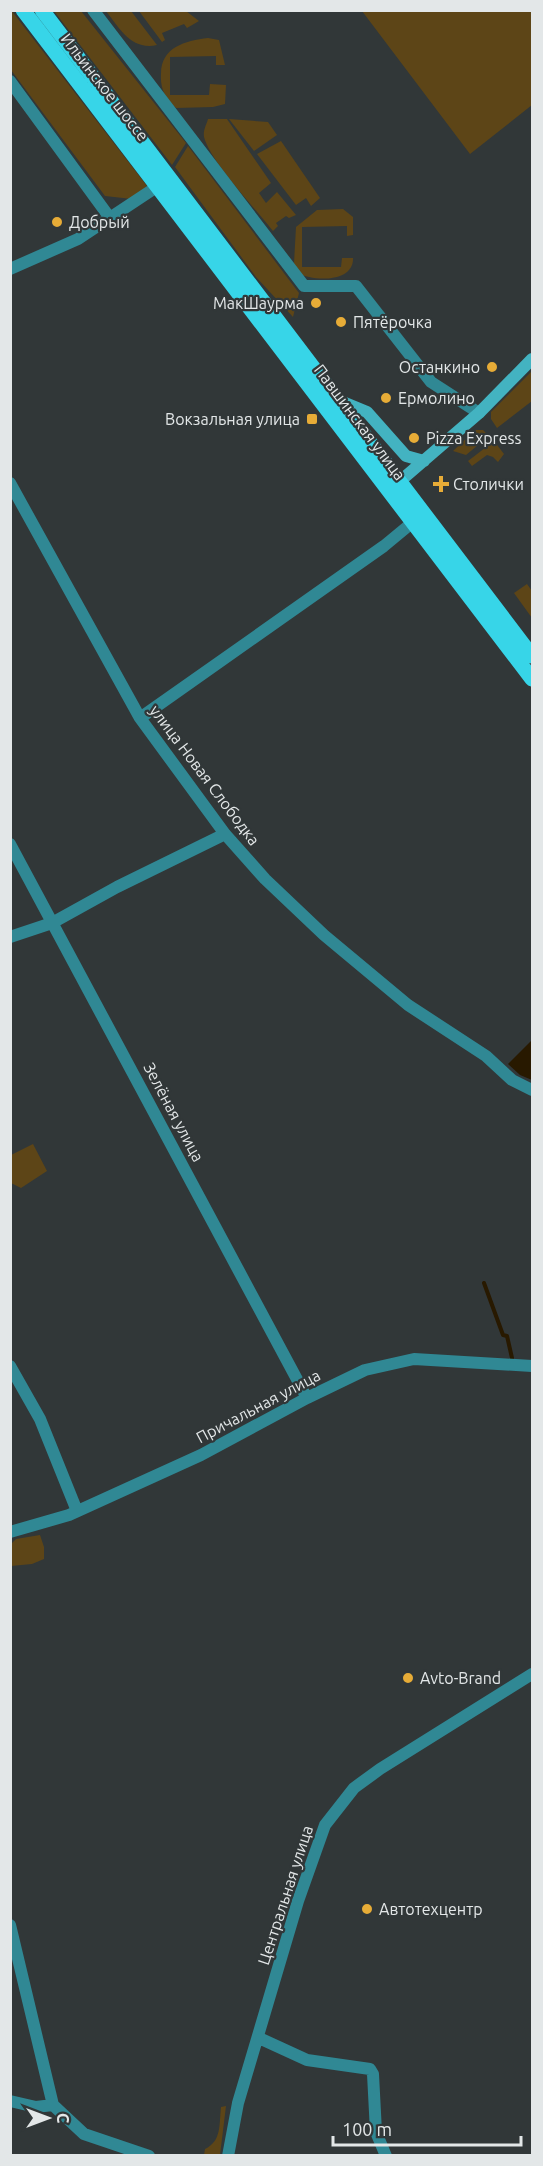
<svg xmlns="http://www.w3.org/2000/svg" width="543" height="2166" viewBox="0 0 543 2166" font-family="Ubuntu,sans-serif">
<style>
.green{fill:#5d4517}
.water{fill:#281900}
.lines{fill:none;stroke-linecap:round;stroke-linejoin:round}
.stream{stroke:#281900;stroke-width:4}
.street{stroke:#308894;stroke-width:12}
.secondary{stroke:#43b3c1;stroke-width:12}
.primary{stroke:#37d5e8;stroke-width:15}
.poi-dot{fill:#e7ac37;stroke:#313738;stroke-width:2}
.labels{text-anchor:middle;stroke-width:4.5;stroke-linejoin:round;paint-order:stroke}
.street-label{font-size:16px;fill:#e3e7e8;stroke:#313738}
.poi-label{font-size:16px;fill:#e3e7e8;stroke:#313738;text-anchor:start}
</style>
<rect width="100%" height="100%" fill="#313738"/>
<!-- green -->
<path class="green" d="M 11,10 L 147,186 L 132,199 L 105,196 L 11,70 Z
M 54,11 L 81,11 L 186,143 L 172,165 Z
M 106,11 L 131,11 L 157,45 C 132,51 119,28 106,11 Z
M 139,11 L 186,11 L 199,21 L 187,28 L 184,24 L 162,33 L 165,40 L 162,42 Z
M 362,11 L 532,11 L 532,105 L 470,154 Z
M 208,38 L 219,40 L 225,65 L 216,65 L 216,56 L 170,57 L 170,95 L 209,95 L 210,84 L 226,85 L 225,104 L 213,107 L 176,108 C 165,98 160,88 161,74 C 161,47 185,41 208,38 Z
M 208,119 L 227,119 L 271,183 L 259,193 L 266,203 L 277,192 L 296,215 L 289,218 L 286,216 L 276,223 L 278,226 L 273,231 C 256,209 210,161 204,137 C 203,130 206,126 208,119 Z
M 229,119 L 268,122 L 277,135 L 254,151 Z
M 281,141 L 320,198 L 311,206 L 306,198 L 296,205 L 257,154 Z
M 188,146 L 299,293 L 293,317 L 256,277 L 175,167 Z
M 343,209 L 353,217 L 353,235 L 347,236 L 347,226 L 302,227 L 302,267 L 341,267 L 342,258 L 353,258 C 354,282 315,282 297,273 L 294,263 L 296,227 L 317,210 Z
M 532,371 L 532,401 L 497,428 L 491,419 L 491,412 Z
M 475,430 L 483,430 L 489,436 L 466,455 L 453,451 Z
M 494,441 L 504,454 L 498,462 L 493,457 L 487,455 L 472,466 L 468,461 Z
M 527,584 L 532,591 L 532,618 L 514,593 Z
M 33,1144 L 47,1171 L 21,1188 L 11,1183 L 11,1155 Z
M 40,1535 L 44,1547 L 44,1559 L 32,1564 L 11,1566 L 11,1544 L 16,1539 Z
M 226,2106 L 220,2155 L 204,2155 L 205,2149 C 222,2141 219,2124 221,2107 Z"/>
<!-- water -->
<path class="water" d="M 532,1040 L 532,1080 L 520,1075 L 508,1064 Z"/>
<g class="lines">
<!-- stream -->
<path class="stream" d="M 484,1283 L 503,1335 L 507,1336 L 512,1358"/>
<!-- street -->
<path class="street" d="M 93,10 L 304,286 L 356,286 L 431,382 L 479,413
M 10,81 L 110,218
M 10,269 L 78,239 L 158,186
M 10,483 L 140,718 L 225,834 L 265,879 L 324,935 L 408,1005 L 486,1056 L 512,1080 L 532,1090
M 140,718 L 384,546 L 413,522
M 10,844 L 307,1398
M 10,937 L 52,923 L 117,887 L 225,834
M 10,1366 L 40,1419 L 77,1511
M 10,1532 L 69,1515 L 201,1455 L 307,1398 L 365,1370 L 414,1359 L 532,1366
M 10,1925 L 53,2105 L 84,2134 L 149,2156
M 259,2038 L 307,2060 L 370,2069 L 373,2074 L 376,2132 L 386,2156
M 10,2101 L 36,2107 L 53,2105
M 228,2156 L 238,2103 L 298,1901 L 325,1825 L 354,1788 L 380,1769 L 532,1674"/>
<!-- secondary -->
<path class="secondary" d="M 338,400 L 367,412 L 406,456 L 424,461
M 399,482 L 479,413 L 532,359"/>
<!-- primary -->
<path class="primary" d="M 23,10 L 532,679
M 42,10 L 532,656"/>
</g>
<!-- markers -->
<g class="poi-dot">
<circle cx="57" cy="222" r="6"/>
<circle cx="316" cy="303" r="6"/>
<circle cx="341" cy="322" r="6"/>
<circle cx="492" cy="367" r="6"/>
<circle cx="386" cy="398" r="6"/>
<rect x="306" y="413" width="12" height="12" rx="3"/>
<circle cx="414" cy="438" r="6"/>
<path d="M438 475h6v6h6v6h-6v6h-6v-6h-6v-6h6z"/>
<circle cx="408" cy="1678" r="6"/>
<circle cx="367" cy="1909" r="6"/>
</g>
<g class="labels">
<!-- street labels -->
<g class="street-label">
<text transform="translate(105 87) rotate(52)" y="6">Ильинское шоссе</text>
<text transform="translate(360 422) rotate(53)" y="6">Павшинская улица</text>
<text transform="translate(205 775) rotate(53)" y="6">улица Новая Слободка</text>
<text transform="translate(174 1112) rotate(62)" y="6">Зелёная улица</text>
<text transform="translate(258 1406) rotate(-28)" y="6">Причальная улица</text>
<text transform="translate(285 1895) rotate(-72)" y="6">Центральная улица</text>
</g>
<!-- poi labels -->
<g class="poi-label">
<text x="69" y="228">Добрый</text>
<text x="304" y="309" text-anchor="end">МакШаурма</text>
<text x="353" y="328">Пятёрочка</text>
<text x="480" y="373" text-anchor="end">Останкино</text>
<text x="398" y="404">Ермолино</text>
<text x="300" y="425" text-anchor="end">Вокзальная улица</text>
<text x="426" y="444">Pizza Express</text>
<text x="453" y="490">Столички</text>
<text x="420" y="1684">Avto-Brand</text>
<text x="379" y="1915">Автотехцентр</text>
</g>
</g>
<!-- border -->
<rect width="543" height="2166" fill="none" stroke="#e3e7e8" stroke-width="24"/>
<!-- north arrow -->
<g transform="translate(48 2118) rotate(90)" stroke="#313738" stroke-width="4.5" paint-order="stroke">
<path d="M0-4.5L10 22L0 15L-10 22Z" fill="#e3e7e8"/>
<text y="-9" font-size="16" font-weight="bold" text-anchor="middle" fill="#e3e7e8">С</text>
</g>
<!-- scale -->
<path d="M333 2136v9h188v-9" fill="none" stroke="#e3e7e8" stroke-width="3"/>
<text x="342" y="2136" font-size="18" fill="#e3e7e8" stroke="#313738" stroke-width="4.5" paint-order="stroke">100 m</text>
</svg>
